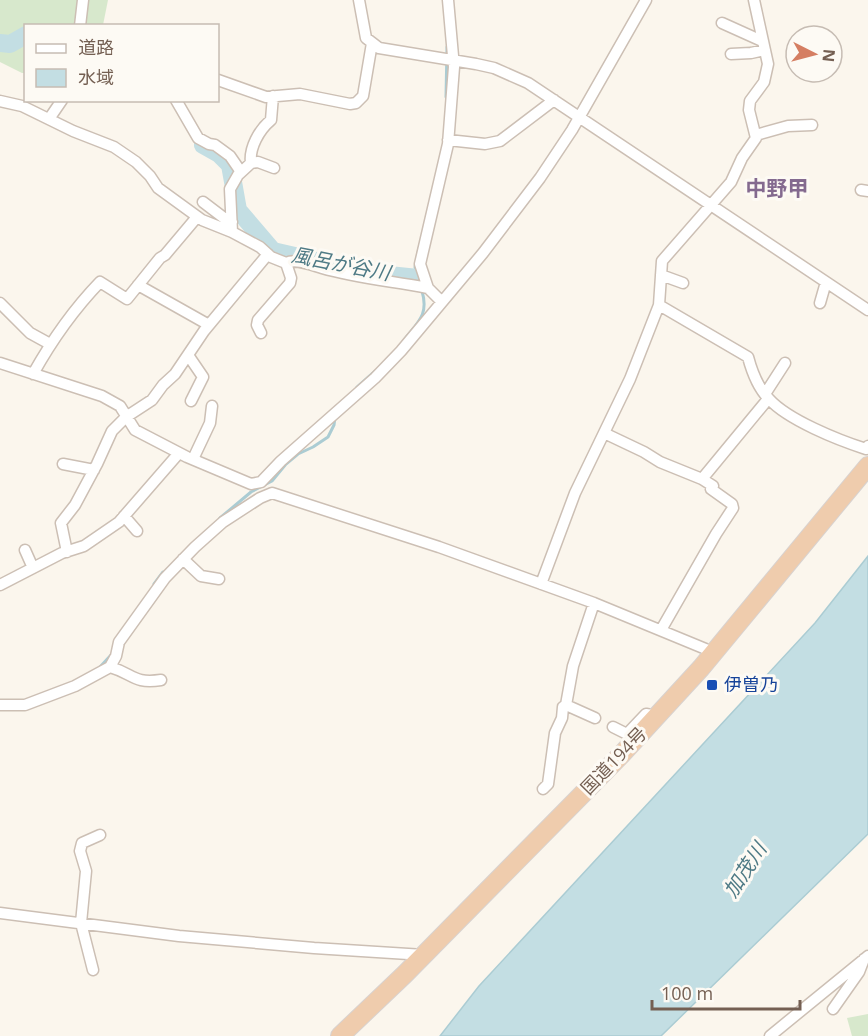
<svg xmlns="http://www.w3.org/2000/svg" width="868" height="1036" viewBox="0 0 868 1036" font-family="'Open Sans','Noto Sans JP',sans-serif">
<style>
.green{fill:#d7e8cc}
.water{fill:#c3dee3;stroke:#abccd3;stroke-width:1.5}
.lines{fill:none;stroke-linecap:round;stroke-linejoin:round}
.stream{stroke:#abccd3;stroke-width:3}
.river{stroke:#c3dee3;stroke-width:18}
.minor-casing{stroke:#ccbfb4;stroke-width:13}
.trunk-casing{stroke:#d8d2cf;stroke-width:20}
.minor{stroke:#fff;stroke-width:10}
.trunk{stroke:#efccad;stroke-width:18}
.transit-dot{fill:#1a4fb4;stroke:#fdfaf4;stroke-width:2}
.labels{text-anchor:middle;stroke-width:6;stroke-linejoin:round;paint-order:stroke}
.transit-label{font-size:18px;fill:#164399;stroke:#fdfaf4;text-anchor:start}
.street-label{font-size:18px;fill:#745f52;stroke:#fdfaf4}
.water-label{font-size:20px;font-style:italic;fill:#4e7a85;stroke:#fdfaf4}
.quarter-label{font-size:21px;font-weight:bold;fill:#846a8f;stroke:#fdfaf4}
</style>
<rect width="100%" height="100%" fill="#fbf6ed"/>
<!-- green -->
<path class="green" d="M 0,0 L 108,0 L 103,25 L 26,26 L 25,73 L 22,73 L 0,62 Z
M 868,1014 L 868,1036 L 852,1036 L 847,1018 Z"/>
<!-- water -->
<path class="water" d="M 868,556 L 868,834 L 661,1036 L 440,1036 L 479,986 L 815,623 Z"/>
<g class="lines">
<!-- stream -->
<path class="stream" d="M 446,97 L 447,47
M 419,248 L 415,267 L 420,285
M 404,340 C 418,322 429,315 422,291
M 357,387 L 375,371
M 220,518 L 251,492 L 272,481 L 286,464 L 298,454 L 313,447 L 328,437 L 334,425 L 335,417
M 154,584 L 163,572
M 99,668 L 111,655"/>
<!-- river -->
<path class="river" d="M 0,43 L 10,44 L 26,35
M 203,145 L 219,154 L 230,165 L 238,210 L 273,251 L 369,273 L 418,278"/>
<!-- minor casing -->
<g class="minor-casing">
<path id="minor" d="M 359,0 L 366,38 L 379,48 L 476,64 L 494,68 L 528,83 L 868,310
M 722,23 L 762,41
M 80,26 L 83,0
M 731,54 L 751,53 L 765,50
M 218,80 L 266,97 L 300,94 L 350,104 L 356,103 L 363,96 L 372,43
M 176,100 L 198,138 L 209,144 L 215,145 L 230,156 L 241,172
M 0,101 L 22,106 L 73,131 L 114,147 L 136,162 L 150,176 L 158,188 L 202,220 L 232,232 L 260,247 L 271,257 L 286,263 C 296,258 312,265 322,268 C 357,278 392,281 428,288
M 49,119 L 62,100
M 756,135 L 788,126 L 812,125
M 448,140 L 485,144 L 500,141 L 554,100
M 251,163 C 249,148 259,130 271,120 L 273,96
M 861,190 L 868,191
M 203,202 L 224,218 L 232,222
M 232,232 L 230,189 L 238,175 L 251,163 L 258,162 L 274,168
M 661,275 L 683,283
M 138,285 L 209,325
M 442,302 L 428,288 L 420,264 L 448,144 L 454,67 L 448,0
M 0,303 L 30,333 L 50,344
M 820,303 L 826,282
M 659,305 L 748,357 C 752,372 758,388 769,399 C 788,420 838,440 866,449 L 868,446
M 261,333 L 257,325 L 258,320 L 290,283 L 291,278 L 286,263
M 188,355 L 203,377 L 191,401
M 0,363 L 102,396 L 120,406 L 135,430 L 187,457 L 251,484 L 261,482 L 281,461 L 375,378 L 401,351 L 483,253 L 540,178 L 572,130 L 646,0
M 33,374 C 52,340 73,310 100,282 L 127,299 L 160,258 L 165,255 L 197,217
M 765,394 L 785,363
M 604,433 L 644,452 L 660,462 L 702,479 L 713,486 L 711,489 L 732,504 L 733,508 L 716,534 L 661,630
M 193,459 L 210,423 L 212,406
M 63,464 L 94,470
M 702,479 L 768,399
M 124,516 L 137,531
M 25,550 L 33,568
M 67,552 L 61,523 L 75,505 L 97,464 L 112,431 L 126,417 L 152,400 L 163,385 L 175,374 L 204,331 L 268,254
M 183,559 L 201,576 L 219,579
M 541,584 L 575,493 L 630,379 L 659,305 L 662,261 L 731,182 L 742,158 L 756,138 L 749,110 L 750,101 L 764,82 L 768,64 L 754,0
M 0,585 L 62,553 L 84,546 L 119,522 L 179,453
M 110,667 C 134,674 133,684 161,680
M 0,705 L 25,705 L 75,686 L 110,667 L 116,656 L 119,642 L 165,578 L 195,547 L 223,522 L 260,498 L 272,493 L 439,547 L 594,603 L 713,652
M 566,705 L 573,666 L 594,603
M 613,727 L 627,734 L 646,714 L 657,716
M 543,789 L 548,784 L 555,733 L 562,718 L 563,707 L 566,705 L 595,718
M 0,913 L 179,936 L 314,948 L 424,955
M 93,970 L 81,923 L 86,871 L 80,851 L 82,843 L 100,835
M 833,1009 L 859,972 L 864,959
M 770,1036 L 868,956"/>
</g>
<!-- trunk casing -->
<g class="trunk-casing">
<path id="trunk" d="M 340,1036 L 405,974 L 621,755 L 701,668 L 868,466"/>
</g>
<!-- minor -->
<use href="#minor" class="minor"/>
<!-- trunk -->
<use href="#trunk" class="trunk"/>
</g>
<!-- markers -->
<rect class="transit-dot" x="706" y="679" width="12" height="12" rx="3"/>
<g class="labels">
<!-- transit labels -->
<g class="transit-label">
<text x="724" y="691">伊曽乃</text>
</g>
<!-- street labels -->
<g class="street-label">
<text transform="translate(614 761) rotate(-46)" y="6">国道194号</text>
</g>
<!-- water labels -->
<g class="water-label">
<text transform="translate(341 264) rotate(11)" y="7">風呂が谷川</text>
<text transform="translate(745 870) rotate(-57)" y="7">加茂川</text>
</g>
<!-- quarter labels -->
<g class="quarter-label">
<text x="777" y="196">中野甲</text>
</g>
</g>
<!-- legend -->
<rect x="24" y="24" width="195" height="78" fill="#fdfaf4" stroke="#c6bcb3" stroke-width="1.5"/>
<rect x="36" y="44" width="30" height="9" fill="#ffffff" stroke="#c6bcb3" stroke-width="1.5"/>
<text x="78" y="54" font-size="18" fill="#745f52">道路</text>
<rect x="36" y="69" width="30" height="18" fill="#c3dee3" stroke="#c6bcb3" stroke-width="1.5"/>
<text x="78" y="84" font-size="18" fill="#745f52">水域</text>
<!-- north arrow -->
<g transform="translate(814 54) rotate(96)"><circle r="28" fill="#fdfaf4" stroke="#c6bcb3" stroke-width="1.5"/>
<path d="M0-4.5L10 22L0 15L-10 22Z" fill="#d57e62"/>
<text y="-9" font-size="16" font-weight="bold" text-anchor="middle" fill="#745f52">N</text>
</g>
<!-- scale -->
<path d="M652 1000v9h148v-9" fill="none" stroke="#745f52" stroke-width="3"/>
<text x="661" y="1000" font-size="18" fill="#745f52" stroke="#fdfaf4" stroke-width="4.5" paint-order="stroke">100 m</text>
</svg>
